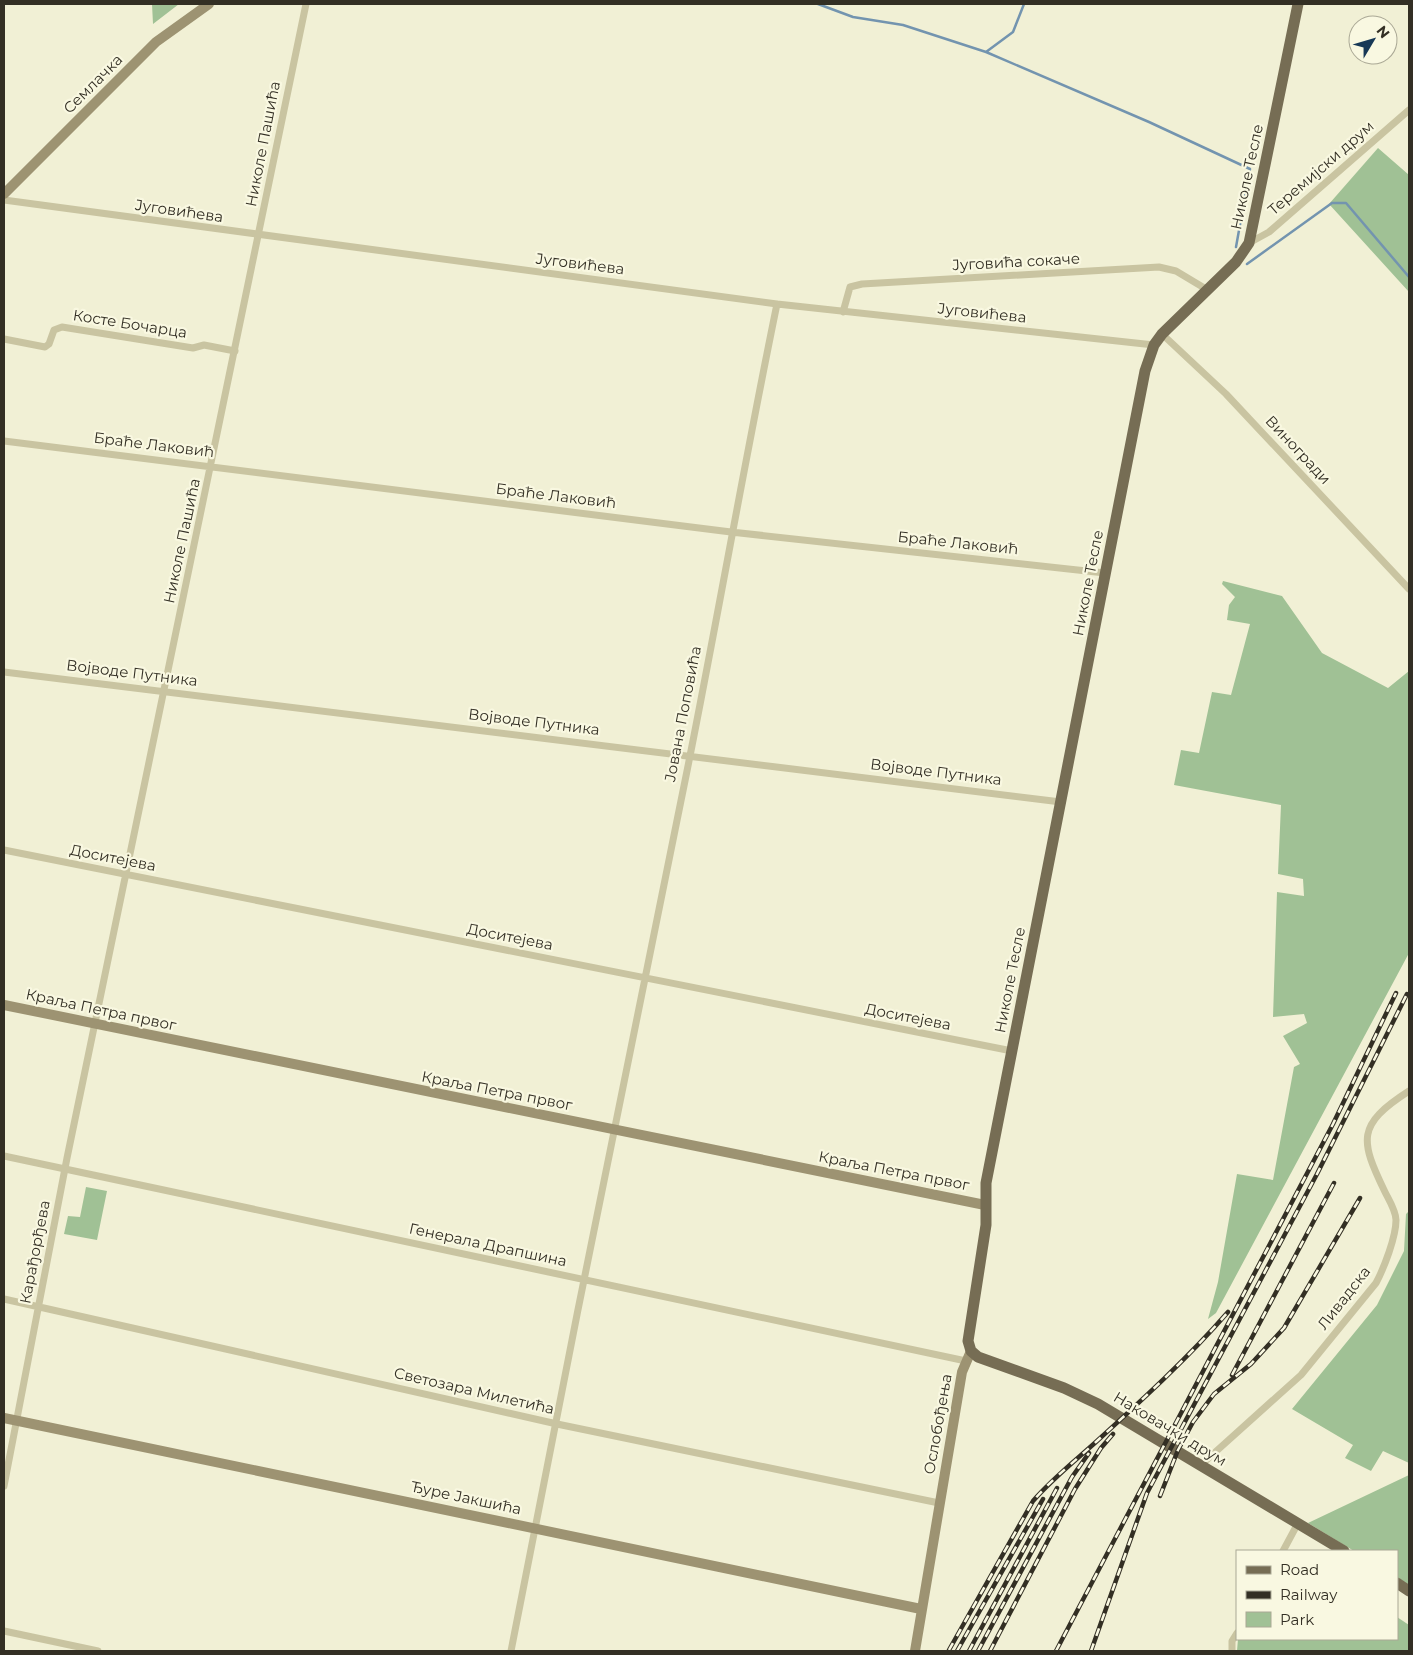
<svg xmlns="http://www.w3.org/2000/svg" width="1413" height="1655" viewBox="0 0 1413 1655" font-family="Montserrat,sans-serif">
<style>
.green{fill:#a0c195}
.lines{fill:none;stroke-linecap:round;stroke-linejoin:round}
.stream{stroke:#7394af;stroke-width:2.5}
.street{stroke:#c9c4a1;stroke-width:7}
.secondary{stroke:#9d9372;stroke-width:10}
.primary{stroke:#766d54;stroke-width:11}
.rail-casing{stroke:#332f24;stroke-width:4.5}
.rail{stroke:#f9f8e1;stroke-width:2.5;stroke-dasharray:8;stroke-linecap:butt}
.labels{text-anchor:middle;stroke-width:4.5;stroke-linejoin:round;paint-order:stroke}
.street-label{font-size:15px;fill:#332f24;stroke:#f9f8e1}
</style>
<rect width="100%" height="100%" fill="#f1f0d5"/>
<!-- green -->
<path class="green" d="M 152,4 L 179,4 L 153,24 Z
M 1378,148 L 1409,175 L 1409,292 L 1329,204 Z
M 1223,581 L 1282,596 L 1322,653 L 1388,688 L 1409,671 L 1409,953 L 1216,1313 L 1208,1319 L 1218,1282 L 1237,1174 L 1273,1180 L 1294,1067 L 1300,1064 L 1283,1036 L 1307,1023 L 1304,1014 L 1273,1017 L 1277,892 L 1304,896 L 1303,879 L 1278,874 L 1281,805 L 1174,785 L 1181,750 L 1199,753 L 1212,692 L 1231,695 L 1250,624 L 1227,620 L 1229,605 L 1235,597 L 1222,584 Z
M 86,1187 L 107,1191 L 97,1240 L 64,1234 L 68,1216 L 80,1217 Z
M 1409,1211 L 1409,1463 L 1383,1451 L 1371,1471 L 1345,1458 L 1353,1445 L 1292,1409 L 1377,1305 L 1404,1251 L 1406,1214 Z
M 1409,1475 L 1409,1585 L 1397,1577 L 1397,1551 L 1354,1551 L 1308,1523 Z
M 1397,1617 L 1409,1625 L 1409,1651 L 1237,1651 L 1238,1639 L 1397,1639 Z"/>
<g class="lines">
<!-- stream -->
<path class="stream" d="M 818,4 L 853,17 L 903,25 L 986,52 L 1149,122 L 1250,169 L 1236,247
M 986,52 L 1013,32 L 1024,4
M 1247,264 L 1332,203 L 1346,203 L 1409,277"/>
<!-- street -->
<path class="street" d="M 4,200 L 777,304 L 1154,345
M 1249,243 L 1269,232 L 1409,110
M 843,312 L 850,287 L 862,284 L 1159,267 L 1176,271 L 1206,289
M 1162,334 L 1226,394 L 1409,589
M 4,339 L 45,347 L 49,344 L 54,330 L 62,327 L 193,348 L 204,345 L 235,351
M 4,441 L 731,532 L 1105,573
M 4,672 L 1061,802
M 4,850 L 1012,1051
M 4,1156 L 966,1361
M 4,1299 L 557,1424 L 939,1503
M 1202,1464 L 1301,1375 L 1376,1283 C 1384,1268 1396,1237 1396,1220 C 1396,1211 1389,1200 1385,1192 C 1360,1140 1356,1125 1409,1091
M 4,1486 L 67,1158 L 306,4
M 1283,1551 L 1298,1523
M 4,1631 L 98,1651
M 511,1651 C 567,1357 628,1065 687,771 C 718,616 745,459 777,304
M 1232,1651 L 1232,1641 L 1237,1633"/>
<!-- secondary -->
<path class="secondary" d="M 4,194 L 156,42 L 209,4
M 4,1005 L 985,1205
M 4,1418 L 921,1609
M 915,1651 L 962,1372 L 971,1351"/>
<!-- primary -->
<path class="primary" d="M 1298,4 L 1249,243 L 1236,262 L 1162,334 L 1154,345 L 1145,371 L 986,1183 L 986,1225 L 968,1341 L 971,1351 L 978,1357 L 1064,1388 L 1098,1404 L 1344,1551
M 1397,1583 L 1409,1591"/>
<!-- rail casing -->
<g class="rail-casing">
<path id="rail" d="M 1232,1375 L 1334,1183
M 1160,1496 L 1178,1450 L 1193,1422 L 1214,1394 L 1251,1364 L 1284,1328 L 1360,1198
M 949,1650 L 1033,1501 C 1053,1478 1075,1461 1097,1441 C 1142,1400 1188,1358 1228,1312
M 957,1651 L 1043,1499
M 969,1651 L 1057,1488
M 978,1651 L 1072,1477 L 1089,1453
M 990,1651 L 1075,1489 L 1101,1448 L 1113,1434
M 1056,1651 L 1333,1124 L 1396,993
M 1091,1651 L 1147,1493 L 1317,1174 L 1407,994"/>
</g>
<!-- rail -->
<use href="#rail" class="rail"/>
</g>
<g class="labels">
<!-- street labels -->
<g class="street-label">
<text transform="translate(93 84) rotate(-45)" y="5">Семлачка</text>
<text transform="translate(263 144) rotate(-79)" y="5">Николе Пашића</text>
<text transform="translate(1321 168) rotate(-41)" y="5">Теремијски друм</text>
<text transform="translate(1247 177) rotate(-78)" y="5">Николе Тесле</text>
<text transform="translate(179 211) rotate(8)" y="5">Југовићева</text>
<text transform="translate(1016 262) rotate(-3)" y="5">Југовића сокаче</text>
<text transform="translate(580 264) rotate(7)" y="5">Југовићева</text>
<text transform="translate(982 313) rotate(6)" y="5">Југовићева</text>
<text transform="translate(130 324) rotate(9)" y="5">Косте Бочарца</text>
<text transform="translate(154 445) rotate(7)" y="5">Браће Лаковић</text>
<text transform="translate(1298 450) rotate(47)" y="5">Виногради</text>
<text transform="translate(556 496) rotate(7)" y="5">Браће Лаковић</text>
<text transform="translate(182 541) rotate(-78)" y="5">Николе Пашића</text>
<text transform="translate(958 543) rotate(6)" y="5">Браће Лаковић</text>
<text transform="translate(1088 583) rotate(-79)" y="5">Николе Тесле</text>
<text transform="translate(132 673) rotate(7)" y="5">Војводе Путника</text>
<text transform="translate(683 714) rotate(-79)" y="5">Јована Поповића</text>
<text transform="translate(534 722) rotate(7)" y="5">Војводе Путника</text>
<text transform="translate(936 772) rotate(7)" y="5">Војводе Путника</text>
<text transform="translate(113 858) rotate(11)" y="5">Доситејева</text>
<text transform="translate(510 937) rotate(11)" y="5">Доситејева</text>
<text transform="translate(1010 980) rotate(-79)" y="5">Николе Тесле</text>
<text transform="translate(101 1010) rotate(12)" y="5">Краља Петра првог</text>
<text transform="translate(908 1017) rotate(11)" y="5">Доситејева</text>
<text transform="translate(497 1091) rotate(11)" y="5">Краља Петра првог</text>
<text transform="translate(894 1171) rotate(11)" y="5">Краља Петра првог</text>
<text transform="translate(488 1245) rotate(12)" y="5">Генерала Драпшина</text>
<text transform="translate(35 1252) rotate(-79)" y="5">Карађорђева</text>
<text transform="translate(1344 1298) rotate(-52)" y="5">Ливадска</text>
<text transform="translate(474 1391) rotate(13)" y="5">Светозара Милетића</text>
<text transform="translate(938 1424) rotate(-80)" y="5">Ослобођења</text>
<text transform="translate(1170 1429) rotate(31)" y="5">Наковачки друм</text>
<text transform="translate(466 1498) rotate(12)" y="5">Ђуре Јакшића</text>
</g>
</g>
<!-- border -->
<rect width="1413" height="1655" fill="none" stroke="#332f24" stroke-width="10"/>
<!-- legend -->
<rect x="1236" y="1550" width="162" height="90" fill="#f9f8e1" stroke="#aaa895"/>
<rect x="1246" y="1566" width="25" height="8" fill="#766d54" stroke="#aaa895"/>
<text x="1280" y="1575" font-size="15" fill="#332f24">Road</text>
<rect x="1246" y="1591" width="25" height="8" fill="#332f24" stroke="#aaa895"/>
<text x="1280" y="1600" font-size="15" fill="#332f24">Railway</text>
<rect x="1246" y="1612" width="25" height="15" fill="#a0c195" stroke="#aaa895"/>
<text x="1280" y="1625" font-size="15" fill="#332f24">Park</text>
<!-- north arrow -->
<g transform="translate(1373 40) rotate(52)"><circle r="24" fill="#f9f8e1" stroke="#aaa895"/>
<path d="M0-4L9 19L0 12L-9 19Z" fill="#183956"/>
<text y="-8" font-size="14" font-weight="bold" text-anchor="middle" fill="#332f24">N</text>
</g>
</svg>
